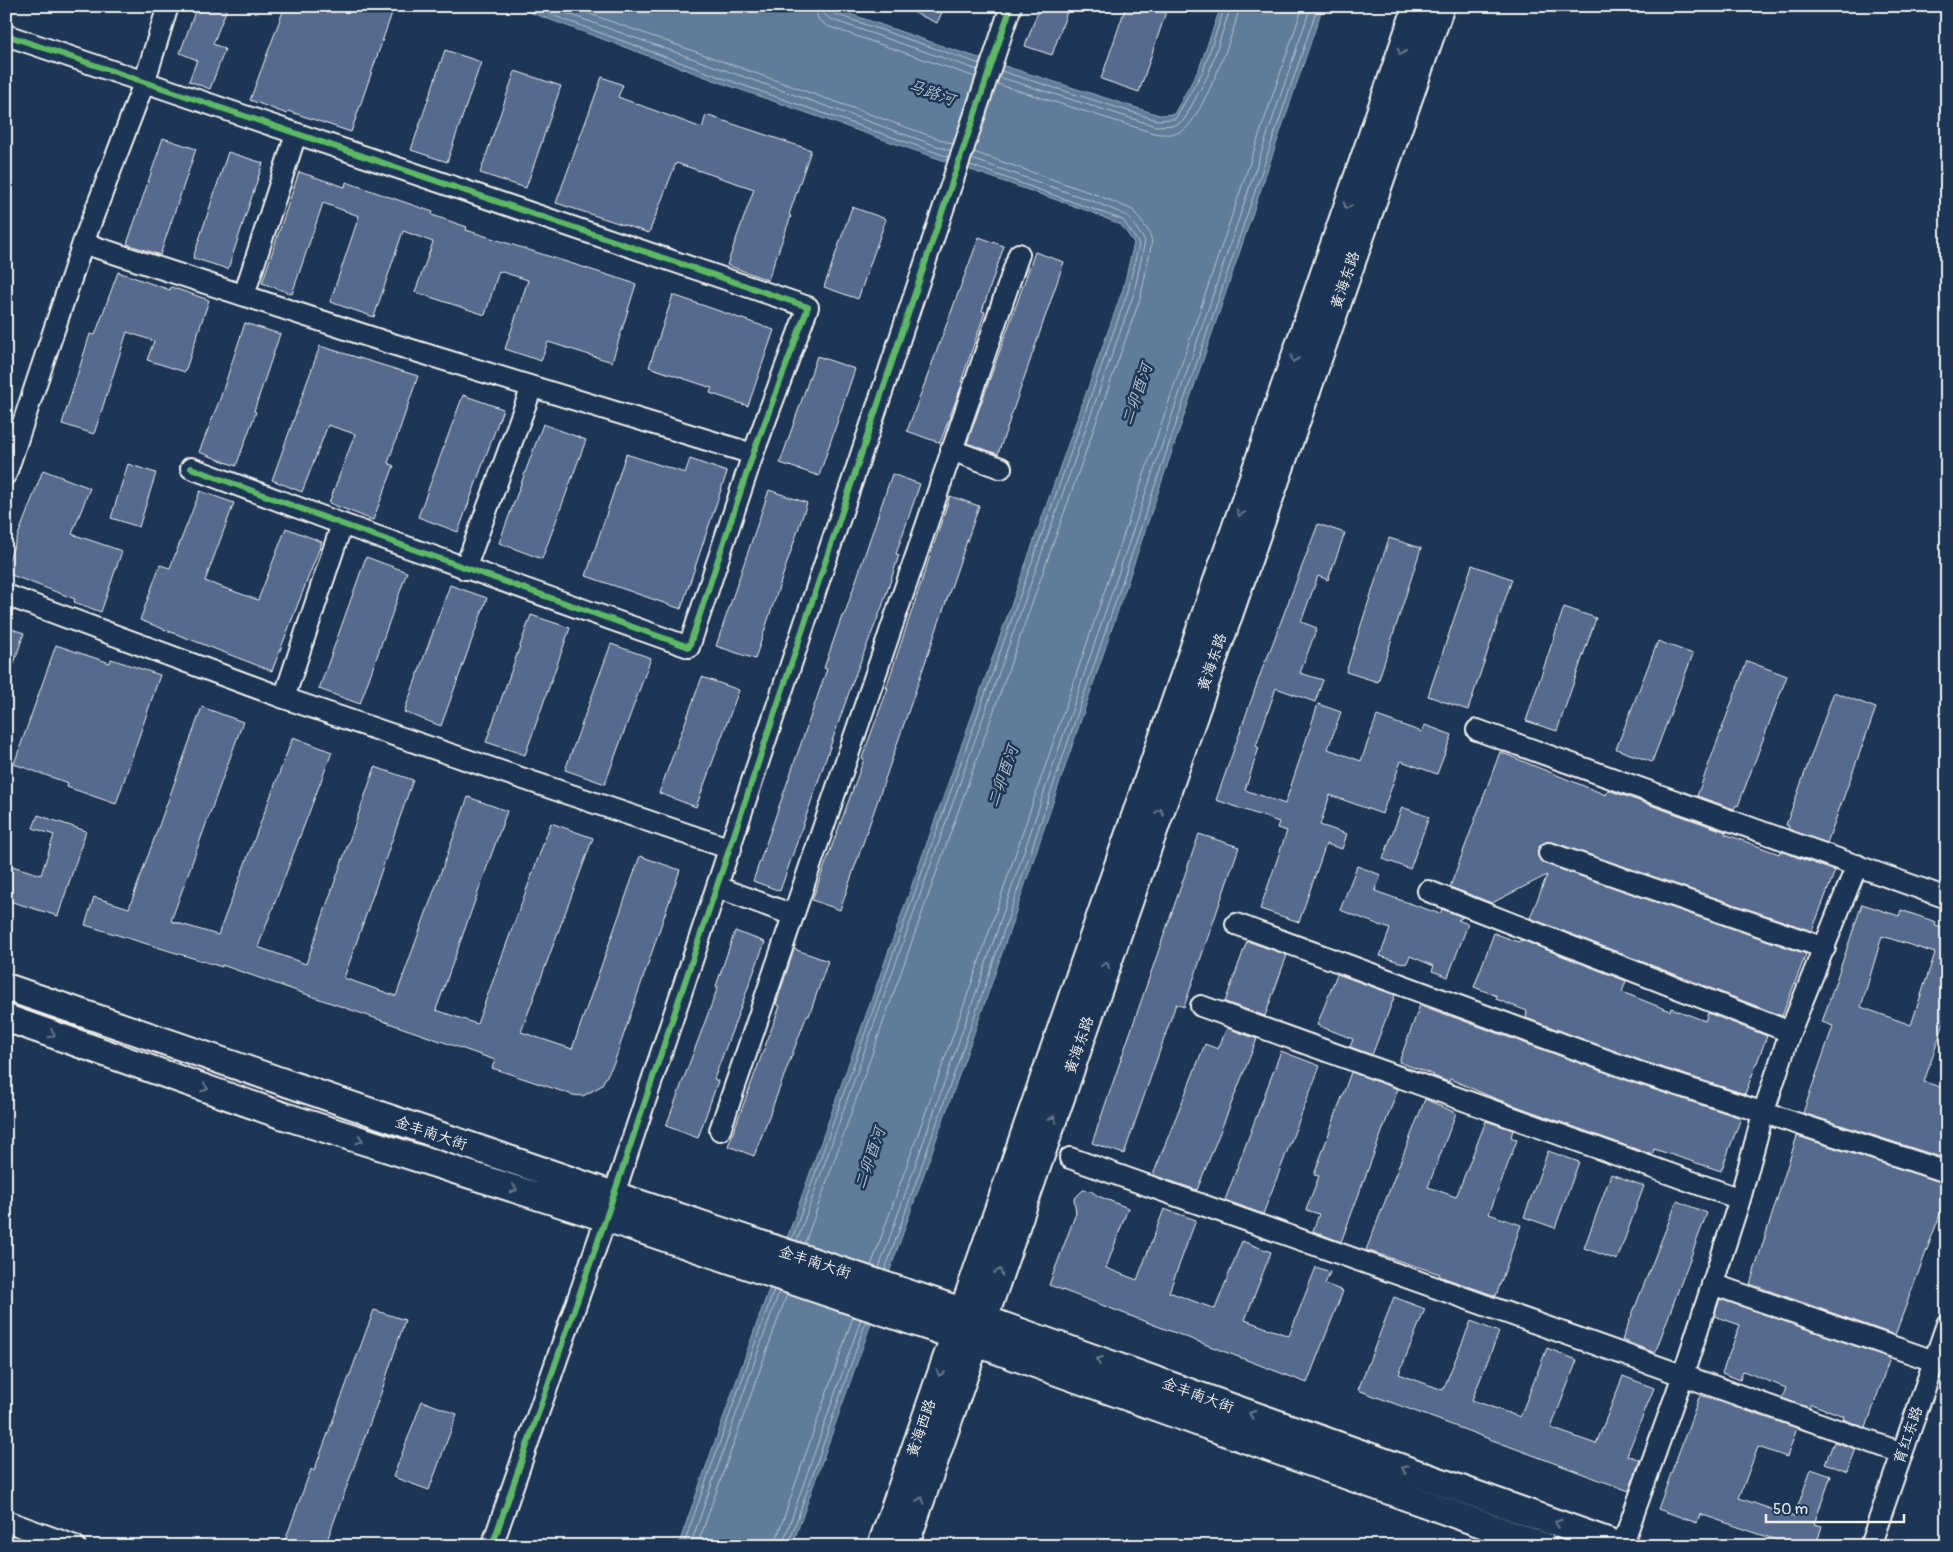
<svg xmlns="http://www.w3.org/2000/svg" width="1953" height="1552" viewBox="0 0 1953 1552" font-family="Pangolin,'LXGW WenKai TC',sans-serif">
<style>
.water{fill:#607c9b;stroke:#9babba}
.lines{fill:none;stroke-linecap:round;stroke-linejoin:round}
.shore{stroke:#b9c2c9;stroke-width:1}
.building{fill:#576b8f;stroke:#f4f1e8;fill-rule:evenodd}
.minor-casing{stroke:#f4f1e8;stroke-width:24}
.major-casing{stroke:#f4f1e8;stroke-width:30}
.minor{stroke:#1d3557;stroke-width:20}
.major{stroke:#1d3557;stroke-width:26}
.cycleway-casing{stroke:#1d3557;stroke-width:9}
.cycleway{stroke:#5cba63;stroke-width:6}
.oneway{stroke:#68778a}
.labels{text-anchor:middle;stroke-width:5;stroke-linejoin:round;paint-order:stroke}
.street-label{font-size:15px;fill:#f4f1e8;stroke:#1d3557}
.water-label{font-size:16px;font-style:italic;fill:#b9c2c9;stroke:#1d3557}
</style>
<rect width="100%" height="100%" fill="#1d3557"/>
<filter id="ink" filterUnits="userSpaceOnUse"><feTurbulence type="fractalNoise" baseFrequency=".02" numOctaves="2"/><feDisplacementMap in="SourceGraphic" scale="10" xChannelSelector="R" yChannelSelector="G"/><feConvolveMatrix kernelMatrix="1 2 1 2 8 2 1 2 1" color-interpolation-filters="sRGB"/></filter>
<g filter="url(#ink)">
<!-- water -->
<path class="water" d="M 513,6 L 827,6 L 951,49 L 1159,115 L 1174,114 L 1199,69 L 1221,6 L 1323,6 L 990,988 L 792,1546 L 678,1546 L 1123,289 L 1134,243 L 1121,225 L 1091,212 L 727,85 Z"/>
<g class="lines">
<!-- shore -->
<path class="shore" d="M 528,6 L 728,80 L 949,157
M 546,6 L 951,151
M 568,6 L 953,144
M 815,6 L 818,19 L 827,26 L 975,77
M 822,6 L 824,14 L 830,19 L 978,70
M 828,6 L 832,13 L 980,64
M 1001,71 L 1157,120 L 1175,119 L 1203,71 L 1225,6
M 999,77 L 1156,126 L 1176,125 L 1184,120 L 1209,73 L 1231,6
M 997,84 L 1154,133 C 1163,135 1176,135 1184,130 C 1201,118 1238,27 1239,6
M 792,1239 L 1128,291 L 1139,244 L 1123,220 L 970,165
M 797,1241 L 1134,293 L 1145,241 L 1128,216 L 1095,202 L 972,159
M 805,1243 L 1141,296 L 1152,241 L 1149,232 L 1133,210 L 1097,195 L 974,152
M 871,1266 L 972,982 L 1303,6
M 879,1268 L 979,984 L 1311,6
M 885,1270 L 985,986 L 1318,6
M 683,1546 L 774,1290
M 690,1546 L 779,1292
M 697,1546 L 787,1294
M 774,1546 L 853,1317
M 782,1546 L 861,1319
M 788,1546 L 866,1321"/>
</g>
<!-- building -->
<path class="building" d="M 197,6 L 228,6 L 213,44 L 225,49 L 210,89 L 189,81 L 197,60 L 180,53 Z
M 285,6 L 383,6 L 393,10 L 351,132 L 288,111 L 287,114 L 250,100 Z
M 899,6 L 945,6 L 937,23 Z
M 1040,6 L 1051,6 L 1067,12 L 1052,55 L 1025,46 Z
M 1126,6 L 1168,6 L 1139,92 L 1101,79 Z
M 445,50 L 481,62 L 447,162 L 411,150 Z
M 515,71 L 561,86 L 526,188 L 480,173 Z
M 602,77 L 623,85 L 618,97 L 702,128 L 706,115 L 811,150 L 789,215 L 791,216 L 768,280 L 727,265 L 754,189 L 676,163 L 649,233 L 556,203 Z
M 163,138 L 196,149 L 160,255 L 127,244 Z
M 228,152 L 263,163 L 228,269 L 193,258 Z
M 299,172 L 345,187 L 346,182 L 433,212 L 432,215 L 467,227 L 466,230 L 636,284 L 612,362 L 548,342 L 541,361 L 505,349 L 528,280 L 499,271 L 485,315 L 415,292 L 433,242 L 403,231 L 374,317 L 330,302 L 359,216 L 323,203 L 292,294 L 262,283 Z
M 852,207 L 886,219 L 858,299 L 824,287 Z
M 979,237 L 1004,246 L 982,311 L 985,312 L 961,382 L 963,382 L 940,443 L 907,431 Z
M 1035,252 L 1064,262 L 998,454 L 967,443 Z
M 118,272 L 170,290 L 171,287 L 209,300 L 185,372 L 147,360 L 154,341 L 127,332 L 94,434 L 62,424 L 90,334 L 95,335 Z
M 673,295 L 774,330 L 748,406 L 710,393 L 712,388 L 649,367 Z
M 245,323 L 280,334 L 254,411 L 256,412 L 236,466 L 199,452 L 220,399 Z
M 320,346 L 418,376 L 388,463 L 394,466 L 373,520 L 329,503 L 355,434 L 328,425 L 302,492 L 272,480 Z
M 817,356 L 855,369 L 819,476 L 780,463 Z
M 463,395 L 503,409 L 458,532 L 418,517 Z
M 543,424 L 586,440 L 542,559 L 499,543 Z
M 626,454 L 685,473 L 690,459 L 727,472 L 681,609 L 586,576 Z
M 128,464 L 156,473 L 139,527 L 111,518 Z
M 43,470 L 90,488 L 72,534 L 122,551 L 101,612 L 74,602 L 75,599 L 6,573 L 6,567 Z
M 892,474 L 920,484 L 896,554 L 899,555 L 882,607 L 854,678 L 780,891 L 753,881 L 827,669 L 824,668 L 842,616 L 844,616 Z
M 769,490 L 807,503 L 755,659 L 716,646 Z
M 200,491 L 234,503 L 205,581 L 258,600 L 286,528 L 322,542 L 272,671 L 140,620 L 160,565 L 170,568 Z
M 950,496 L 979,506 L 840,910 L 812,900 L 864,759 L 862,758 L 888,688 L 886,688 Z
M 1318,524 L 1345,533 L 1328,580 L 1318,576 L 1301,622 L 1317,628 L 1300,673 L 1323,680 L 1315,702 L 1276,688 L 1256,746 L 1259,748 L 1245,790 L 1285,804 L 1318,704 L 1341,712 L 1328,749 L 1361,761 L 1377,716 L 1422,732 L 1425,725 L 1452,735 L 1437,774 L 1401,761 L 1382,814 L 1330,795 L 1320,825 L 1347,834 L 1342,849 L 1326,844 L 1299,922 L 1260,909 L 1287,831 L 1277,828 L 1279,822 L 1216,800 L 1265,661 L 1266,661 Z
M 1389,538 L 1421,548 L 1378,682 L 1346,672 Z
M 366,557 L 407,572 L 360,704 L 319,689 Z
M 1472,565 L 1512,579 L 1468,710 L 1428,696 Z
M 450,585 L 487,598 L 441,726 L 404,712 Z
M 1564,607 L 1596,618 L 1557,731 L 1526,721 Z
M 531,615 L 570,628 L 525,755 L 486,742 Z
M 6,627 L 24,633 L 9,679 L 6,678 Z
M 1658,641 L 1693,654 L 1652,762 L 1616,749 Z
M 611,644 L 651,658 L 605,784 L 565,770 Z
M 56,645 L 110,663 L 111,659 L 160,675 L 116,804 L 67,787 L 68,783 L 14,764 Z
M 1747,661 L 1787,676 L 1738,806 L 1736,805 L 1734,809 L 1697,796 Z
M 702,677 L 739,690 L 696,807 L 659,793 Z
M 1834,692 L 1876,708 L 1827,843 L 1788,829 L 1789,826 L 1786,825 Z
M 202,707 L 243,722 L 171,921 L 218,935 L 293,737 L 332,752 L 258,947 L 306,964 L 375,767 L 413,780 L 344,978 L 396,996 L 468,797 L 507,811 L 436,1010 L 477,1024 L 551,823 L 593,838 L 521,1032 L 572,1049 L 640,856 L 680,870 L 614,1063 L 601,1086 L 583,1096 L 573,1095 L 492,1068 L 495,1060 L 222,965 L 222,967 L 85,925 L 94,897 L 129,908 Z
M 1500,752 L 1606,795 L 1608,790 L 1726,832 L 1725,834 L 1779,854 L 1780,851 L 1835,871 L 1812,931 L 1553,842 L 1546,842 L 1538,849 L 1538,856 L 1545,864 L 1806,954 L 1782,1016 L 1530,918 L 1547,875 L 1492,903 L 1450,887 Z
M 1402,807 L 1429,817 L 1410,869 L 1383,859 Z
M 38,815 L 86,831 L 58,916 L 6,900 L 6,864 L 41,875 L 54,835 L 33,828 Z
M 1199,834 L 1239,847 L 1184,1007 L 1176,1004 L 1124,1154 L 1092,1143 Z
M 1357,866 L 1381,875 L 1375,891 L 1440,914 L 1442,909 L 1463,917 L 1458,920 L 1468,924 L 1448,977 L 1432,971 L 1434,966 L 1410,956 L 1406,964 L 1380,956 L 1390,929 L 1340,910 Z
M 1862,904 L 1899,916 L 1901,910 L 1936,922 L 1935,926 L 1943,928 L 1944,926 L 1947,926 L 1947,1014 L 1924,1082 L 1947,1089 L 1947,1159 L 1803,1113 L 1833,1026 L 1822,1022 ZM 1882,936 L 1935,953 L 1911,1025 L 1861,1007 Z
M 735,931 L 765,942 L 714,1079 L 718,1081 L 698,1138 L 666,1126 L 718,987 L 716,986 Z
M 1494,933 L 1518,942 L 1522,940 L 1626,981 L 1622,992 L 1670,1011 L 1671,1008 L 1705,1021 L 1708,1013 L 1767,1036 L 1745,1094 L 1645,1062 L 1526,1018 L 1527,1011 L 1496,999 L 1497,996 L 1474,987 Z
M 1247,941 L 1287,955 L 1265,1016 L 1225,1002 Z
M 794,949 L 828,961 L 809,1016 L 807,1015 L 754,1156 L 728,1146 L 780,1006 L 776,1004 Z
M 1337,974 L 1395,995 L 1372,1055 L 1350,1047 L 1353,1039 L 1317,1025 Z
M 1420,1005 L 1637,1084 L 1741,1118 L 1721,1171 L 1654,1149 L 1652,1155 L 1494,1098 L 1450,1079 L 1449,1082 L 1433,1076 L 1434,1075 L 1399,1062 Z
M 1227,1028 L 1257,1039 L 1197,1190 L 1153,1175 L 1205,1044 L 1218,1049 Z
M 1281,1051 L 1320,1066 L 1263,1214 L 1225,1200 Z
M 1351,1072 L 1398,1089 L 1341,1242 L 1313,1231 L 1319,1214 L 1306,1210 L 1319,1176 L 1314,1175 Z
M 1425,1099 L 1456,1113 L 1428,1187 L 1456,1197 L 1486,1121 L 1513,1130 L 1511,1137 L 1517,1140 L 1489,1214 L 1521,1225 L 1496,1296 L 1439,1276 L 1440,1274 L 1366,1250 Z
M 1797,1136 L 1947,1184 L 1947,1196 L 1895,1335 L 1750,1284 Z
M 1548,1151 L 1579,1162 L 1555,1228 L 1524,1217 Z
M 1611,1174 L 1644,1186 L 1617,1260 L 1584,1248 Z
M 1083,1190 L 1091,1191 L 1098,1196 L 1128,1208 L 1106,1268 L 1137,1280 L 1164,1209 L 1196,1220 L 1169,1292 L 1215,1309 L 1242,1241 L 1271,1252 L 1245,1320 L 1289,1336 L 1316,1267 L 1330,1272 L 1325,1284 L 1343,1291 L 1307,1383 L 1049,1285 L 1076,1213 L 1074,1199 Z
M 1677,1201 L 1707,1213 L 1655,1353 L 1622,1340 Z
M 1394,1297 L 1425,1309 L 1399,1374 L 1443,1390 L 1471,1321 L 1499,1332 L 1472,1400 L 1520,1417 L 1547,1348 L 1577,1360 L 1551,1428 L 1596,1444 L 1623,1376 L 1654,1388 L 1627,1455 L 1640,1460 L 1629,1491 L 1358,1390 Z
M 1720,1299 L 1890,1358 L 1866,1428 L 1843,1419 L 1844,1416 L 1811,1404 L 1809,1408 L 1782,1398 L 1786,1388 L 1743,1371 L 1740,1380 L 1722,1373 L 1740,1325 L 1714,1316 Z
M 374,1310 L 405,1320 L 382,1390 L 325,1546 L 283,1546 L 311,1469 L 314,1471 Z
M 1700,1395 L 1797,1428 L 1787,1457 L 1758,1447 L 1739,1498 L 1794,1517 L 1811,1469 L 1831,1476 L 1814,1524 L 1822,1526 L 1816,1546 L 1794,1546 L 1700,1514 L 1697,1523 L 1658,1509 Z
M 422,1401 L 457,1414 L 429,1490 L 393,1477 Z
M 1834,1442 L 1856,1449 L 1847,1472 L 1825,1463 Z"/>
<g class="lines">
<!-- minor casing -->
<g class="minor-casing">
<path id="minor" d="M 6,35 L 808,307 L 753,454 L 689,647 L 342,524 L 191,468
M 83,243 L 389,343 L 753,454
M 244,295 L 296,134
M 951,450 L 1001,468
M 6,474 L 83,243 L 144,83 L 168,6
M 465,569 L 532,387
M 6,595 L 284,698 L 731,849
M 284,698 L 342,524
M 1477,730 L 1947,898
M 1549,853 L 1825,948
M 717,887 L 793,915
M 1428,891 L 1790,1032
M 1236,924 L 1641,1073 L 1947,1172
M 1201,1006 L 1740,1199 L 1763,1114 L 1790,1032 L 1857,865
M 720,1130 L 1019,254
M 1070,1158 L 1902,1453
M 1712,1284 L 1934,1361
M 6,1521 L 75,1546
M 492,1546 L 606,1218 L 1011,6
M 1622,1546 L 1683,1375 L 1740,1199
M 1870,1546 L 1947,1324"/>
</g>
<!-- major casing -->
<g class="major-casing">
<path id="major" d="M 6,987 L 614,1195 L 962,1311 L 1621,1546
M 6,1018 L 281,1115 L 606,1218 L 976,1343 L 1543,1546
M 881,1546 L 1417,6
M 905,1546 L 1441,6"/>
</g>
<!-- minor -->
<use href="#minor" class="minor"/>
<!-- major -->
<use href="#major" class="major"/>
<!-- cycleway casing -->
<g class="cycleway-casing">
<path id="cycleway" d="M 6,35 L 808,307 L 753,454 L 689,647 L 342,524 L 191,468
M 492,1546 L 606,1218 L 1011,6"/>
</g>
<!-- cycleway -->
<use href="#cycleway" class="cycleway"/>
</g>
<!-- one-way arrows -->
<defs><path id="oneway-chevron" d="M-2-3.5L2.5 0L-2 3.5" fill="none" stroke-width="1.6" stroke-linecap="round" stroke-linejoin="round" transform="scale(1.25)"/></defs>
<g class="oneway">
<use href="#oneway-chevron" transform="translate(1401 52) rotate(109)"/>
<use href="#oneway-chevron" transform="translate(1347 206) rotate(109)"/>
<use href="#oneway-chevron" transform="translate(1294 359) rotate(109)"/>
<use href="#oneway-chevron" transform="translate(1240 513) rotate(109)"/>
<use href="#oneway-chevron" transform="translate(1160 812) rotate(-71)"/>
<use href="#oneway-chevron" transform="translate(1106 965) rotate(-71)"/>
<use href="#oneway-chevron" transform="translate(52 1034) rotate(19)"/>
<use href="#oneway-chevron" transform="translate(205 1088) rotate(19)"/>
<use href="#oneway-chevron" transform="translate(1053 1119) rotate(-71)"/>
<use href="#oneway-chevron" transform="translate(360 1140) rotate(18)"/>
<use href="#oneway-chevron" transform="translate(514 1189) rotate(18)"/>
<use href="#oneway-chevron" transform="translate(999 1272) rotate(-71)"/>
<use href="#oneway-chevron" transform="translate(1099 1360) rotate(-160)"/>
<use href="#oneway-chevron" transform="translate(940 1373) rotate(109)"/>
<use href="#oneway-chevron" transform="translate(1252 1414) rotate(-160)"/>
<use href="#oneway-chevron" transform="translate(1405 1469) rotate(-160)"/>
<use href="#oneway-chevron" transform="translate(921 1500) rotate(-71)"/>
<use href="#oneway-chevron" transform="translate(1558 1523) rotate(-160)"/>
</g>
</g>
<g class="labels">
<!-- street labels -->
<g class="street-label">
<text transform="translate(1345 280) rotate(-71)" y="5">黄海东路</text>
<text transform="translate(1212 662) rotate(-71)" y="5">黄海东路</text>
<text transform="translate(1079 1045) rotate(-71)" y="5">黄海东路</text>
<text transform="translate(431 1133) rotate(19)" y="5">金丰南大街</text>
<text transform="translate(815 1262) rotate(18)" y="5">金丰南大街</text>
<text transform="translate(1198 1395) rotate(20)" y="5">金丰南大街</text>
<text transform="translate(921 1428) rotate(-71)" y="5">黄海西路</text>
<text transform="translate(1908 1435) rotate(-71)" y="5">育红东路</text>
</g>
<!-- water labels -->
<g class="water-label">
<text transform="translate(932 92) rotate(19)" y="6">马路河</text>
<text transform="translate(1136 394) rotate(-71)" y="6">二卯酉河</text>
<text transform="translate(1002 776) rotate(-71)" y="6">二卯酉河</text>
<text transform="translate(869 1158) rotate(-71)" y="6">二卯酉河</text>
</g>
</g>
<!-- margin -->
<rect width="1953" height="1552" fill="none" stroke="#1d3557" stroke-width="25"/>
<rect x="12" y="12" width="1928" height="1527" fill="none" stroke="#f4f1e8" stroke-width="2" filter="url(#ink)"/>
<!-- scale -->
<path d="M1766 1514v8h138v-8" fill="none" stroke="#f4f1e8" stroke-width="2.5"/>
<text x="1773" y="1514" font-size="15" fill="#f4f1e8" stroke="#1d3557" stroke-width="4" paint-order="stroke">50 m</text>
</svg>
